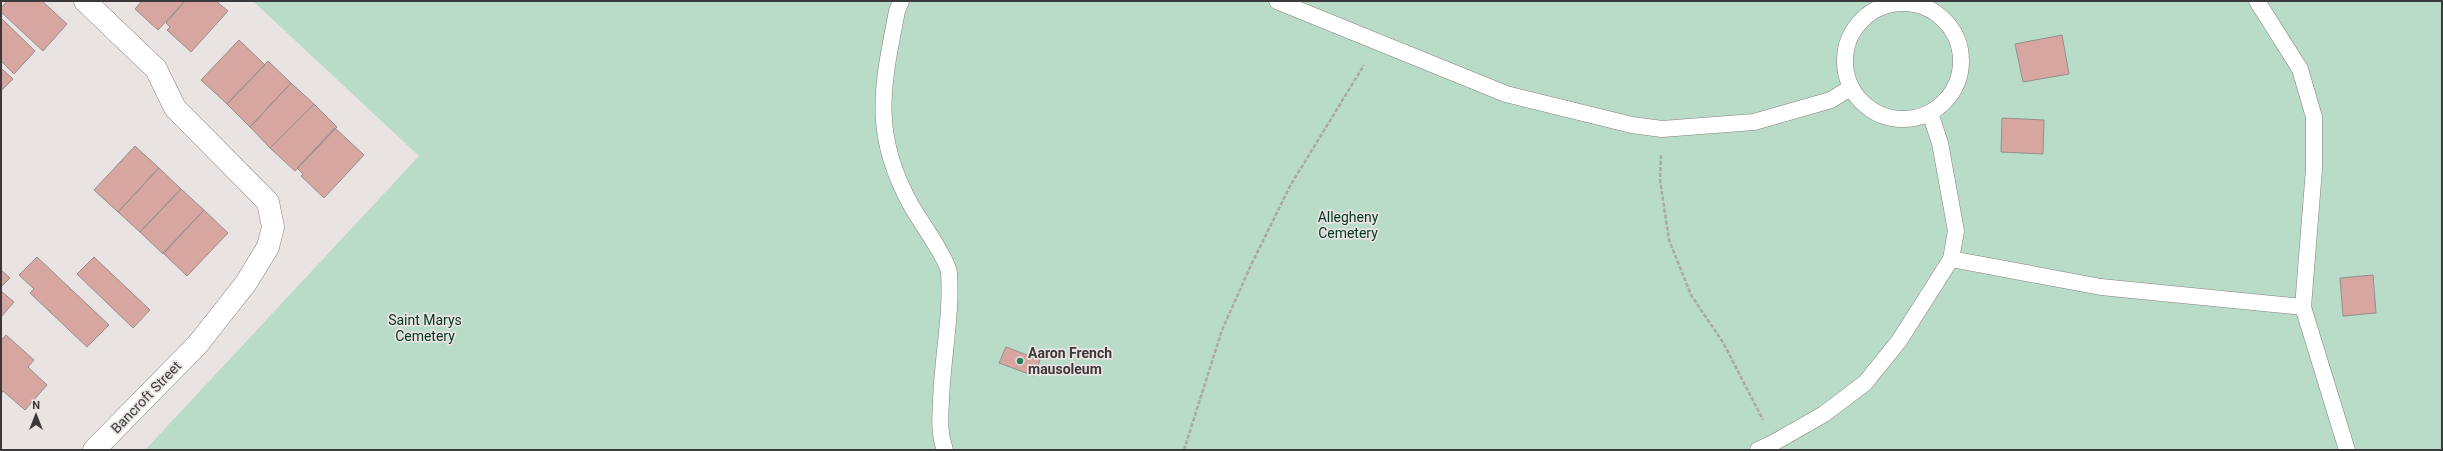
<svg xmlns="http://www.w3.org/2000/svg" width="2443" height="451" viewBox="0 0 2443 451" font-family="Roboto,sans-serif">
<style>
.green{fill:#b8dcc7}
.building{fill:#d7a6a0;stroke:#948f8e}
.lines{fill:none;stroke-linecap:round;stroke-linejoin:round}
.service-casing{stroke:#847f7e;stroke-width:17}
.minor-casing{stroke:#847f7e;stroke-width:23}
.path{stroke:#aba7a6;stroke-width:2.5;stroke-dasharray:4 2;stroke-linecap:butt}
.service{stroke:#fff;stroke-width:16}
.minor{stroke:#fff;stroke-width:22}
.poi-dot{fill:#268056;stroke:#e9e3e2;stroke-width:1.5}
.labels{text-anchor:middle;stroke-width:3.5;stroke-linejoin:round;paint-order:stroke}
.park-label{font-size:14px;fill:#00371f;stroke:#e9e3e2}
.poi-label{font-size:14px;font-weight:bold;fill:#3b3939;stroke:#e9e3e2;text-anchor:start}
.street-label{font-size:14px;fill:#3b3939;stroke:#e9e3e2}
</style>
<rect width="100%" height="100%" fill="#e9e3e2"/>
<!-- green -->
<path class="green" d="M 253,1 L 2442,1 L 2442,450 L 145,450 L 419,156 Z"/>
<!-- building -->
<path class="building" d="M 7,1 L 42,1 L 67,24 L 43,51 L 1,12 L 1,8 Z
M 142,1 L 185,1 L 158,30 L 135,9 Z
M 185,1 L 216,1 L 228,11 L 191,52 L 167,30 L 170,27 L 166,23 Z
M 1,18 L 35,51 L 14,74 L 1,61 Z
M 2062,35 L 2069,74 L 2023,82 L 2015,44 Z
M 239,40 L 265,65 L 227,104 L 201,80 Z
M 268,61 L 291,83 L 250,127 L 227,104 Z
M 1,68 L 13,79 L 1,91 Z
M 291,83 L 314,104 L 270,148 L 250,127 Z
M 314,104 L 337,127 L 295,171 L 270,148 Z
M 2002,118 L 2044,120 L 2043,154 L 2001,152 Z
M 335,128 L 364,155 L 324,198 L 301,176 L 303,174 L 297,168 Z
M 135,146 L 159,168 L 118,212 L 94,190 Z
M 159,168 L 181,189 L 140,232 L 118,212 Z
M 181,189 L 204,210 L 163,254 L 140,232 Z
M 204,210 L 228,233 L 187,276 L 163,253 Z
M 37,257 L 109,325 L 87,347 L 30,293 L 34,289 L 19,275 Z
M 94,257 L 150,310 L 133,328 L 77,274 Z
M 1,270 L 10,278 L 1,287 Z
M 2373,275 L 2376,313 L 2343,316 L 2340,278 Z
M 1,291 L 14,302 L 1,317 Z
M 6,335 L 34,360 L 28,367 L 47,385 L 25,410 L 3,391 L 1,394 L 1,340 Z
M 1006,347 L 1040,360 L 1034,376 L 999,363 Z"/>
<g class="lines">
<!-- service casing -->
<g class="service-casing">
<path id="service" d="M 901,1 L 897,11 C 882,88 871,134 912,207 C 919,219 949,262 949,273 C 952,315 942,360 941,402 C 940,420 939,434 945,450
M 1277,1 L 1506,94 L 1632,125 L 1662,129 L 1754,122 L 1831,100 L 1850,88
M 2257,1 L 2300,69 L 2314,117 L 2314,169 L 2303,307 L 2347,450
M1845 61a58 58 0 1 1 116 0a58 58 0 1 1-116 0Z
M 1951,259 L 2101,287 L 2303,307
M 1758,450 L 1775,442 L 1824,414 L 1865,383 L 1899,341 L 1951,259 L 1956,231 L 1940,143 L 1930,113"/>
</g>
<!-- minor casing -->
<g class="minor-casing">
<path id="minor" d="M 85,1 L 156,69 L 175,108 L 268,202 L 273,227 L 268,247 L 246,283 L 198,344 L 94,450"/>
</g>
<!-- path -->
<path class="path" d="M 1661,155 L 1660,180 L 1669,240 L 1691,295 L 1724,344 L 1763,420
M 1184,450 L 1222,330 L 1252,263 L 1290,186 L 1364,65"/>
<!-- service -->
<use href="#service" class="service"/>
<!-- minor -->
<use href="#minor" class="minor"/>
</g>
<!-- markers -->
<circle class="poi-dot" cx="1020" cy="361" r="4"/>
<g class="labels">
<!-- park labels -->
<g class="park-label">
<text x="1348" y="222">Allegheny<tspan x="1348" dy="16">Cemetery</tspan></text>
<text x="425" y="325">Saint Marys<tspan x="425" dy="16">Cemetery</tspan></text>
</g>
<!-- poi labels -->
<g class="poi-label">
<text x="1028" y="358">Aaron French<tspan x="1028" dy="16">mausoleum</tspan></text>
</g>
<!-- street labels -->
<g class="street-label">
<text transform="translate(146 397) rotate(-46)" y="5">Bancroft Street</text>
</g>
</g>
<!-- border -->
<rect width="2443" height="451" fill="none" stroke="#3b3939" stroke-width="4"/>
<!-- north arrow -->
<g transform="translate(36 415)" stroke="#e9e3e2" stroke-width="3" paint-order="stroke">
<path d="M0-3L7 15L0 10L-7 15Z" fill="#3b3939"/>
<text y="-6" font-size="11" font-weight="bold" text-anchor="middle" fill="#3b3939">N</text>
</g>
</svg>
